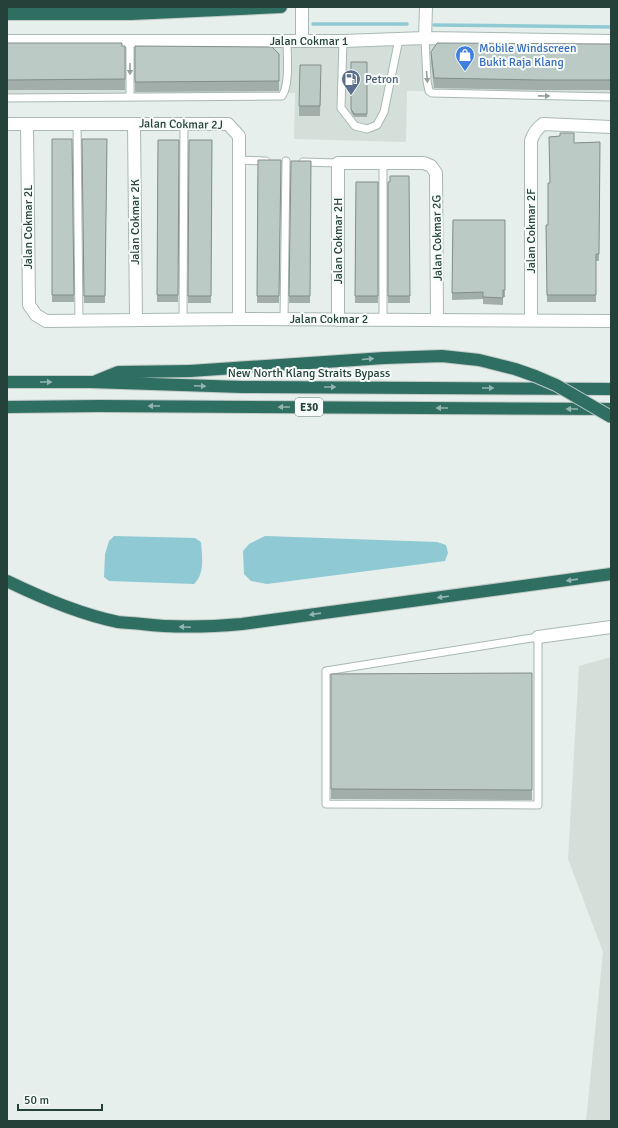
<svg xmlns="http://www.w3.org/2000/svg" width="618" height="1128" viewBox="0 0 618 1128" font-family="Signika,sans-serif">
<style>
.built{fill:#d4dfda}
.water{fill:#8ec9d4}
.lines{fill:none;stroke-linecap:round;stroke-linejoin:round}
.stream{stroke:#8ec9d4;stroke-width:3.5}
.lane-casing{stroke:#a8b8b2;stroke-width:9}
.street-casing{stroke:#a8b8b2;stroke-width:14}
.highway-casing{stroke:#c2cac8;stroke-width:14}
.lane{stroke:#fff;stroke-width:7}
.street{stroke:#fff;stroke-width:12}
.highway{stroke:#2f6f62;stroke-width:12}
.highway-bridge-casing{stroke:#c2cac8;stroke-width:14;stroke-linecap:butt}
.highway-bridge{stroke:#2f6f62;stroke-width:12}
.wall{fill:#a1aea9}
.building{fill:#bbcac4;stroke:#838d89}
.oneway{fill:#92a09c}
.oneway2{fill:#93b5ae}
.labels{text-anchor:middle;stroke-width:4;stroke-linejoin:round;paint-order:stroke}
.shield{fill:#f7fbf9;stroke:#637a73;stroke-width:1}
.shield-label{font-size:11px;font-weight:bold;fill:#24423a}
.street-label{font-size:12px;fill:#24423a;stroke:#f7fbf9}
.shop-label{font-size:12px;fill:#366cbe;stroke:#f7fbf9;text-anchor:start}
.service-label{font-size:12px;fill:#4e5e75;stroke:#f7fbf9;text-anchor:start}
</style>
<rect width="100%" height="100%" fill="#e6efeb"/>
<!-- built -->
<path class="built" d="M 440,42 L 611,45 L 611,93 L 407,91 L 406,142 L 294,139 L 295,93 L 7,96 L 7,45 Z
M 611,657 L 611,1121 L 586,1121 L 603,952 L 568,859 L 579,666 Z"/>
<!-- water -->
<path class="water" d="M 114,536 L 195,538 L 201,542 C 202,557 205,574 194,584 L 109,581 L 104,577 L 105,554 L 109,541 Z
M 265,536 L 437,542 L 446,545 L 448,553 L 445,561 L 267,584 L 251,581 L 244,574 L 243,551 L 249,544 Z"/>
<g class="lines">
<!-- stream -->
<path class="stream" d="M 313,24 L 407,24
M 434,25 L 611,27"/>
<!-- lane casing -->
<g class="lane-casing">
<path id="lane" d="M 425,38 L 427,81 L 429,91 L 432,93 L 611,97
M 130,41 L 130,96
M 343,41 L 341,108 L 355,126 L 367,129 L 377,125 L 384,112 L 399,39
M 7,98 L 282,96 C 290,84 287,56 287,41
M 77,124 L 79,321
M 239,160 L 266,161
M 303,162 L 338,163
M 284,319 L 286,161
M 183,320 L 184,124
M 383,320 L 383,163
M 538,637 L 538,805 L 326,804 L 326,671 Z"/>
</g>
<!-- street casing -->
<g class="street-casing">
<path id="street" d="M 302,7 L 302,41
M 425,38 L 426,7
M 7,41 L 343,41 L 425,38 L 611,41
M 7,124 L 228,124 L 239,136 L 239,319
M 27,124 L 29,305 L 36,315 L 46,321 L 239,319 L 611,321
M 134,124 L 136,320
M 338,320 L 338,163 L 424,163 L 431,166 L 436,173 L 437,320
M 531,320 L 531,141 C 533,134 536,129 543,124 L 611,127
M 538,637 L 611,627"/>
</g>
<!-- highway casing -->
<g class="highway-casing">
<path id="highway" d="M 7,14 L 131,14 L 281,7
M 96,381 L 118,372 L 190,371
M 7,382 L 91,382 L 242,387 L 611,389
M 7,407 L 99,406 L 611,409
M 7,581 C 42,598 79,614 118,622 C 126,623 134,623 142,624 C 175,628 208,627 242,624 L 611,574"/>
</g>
<!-- lane -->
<use href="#lane" class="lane"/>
<!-- street -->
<use href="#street" class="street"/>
<!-- highway -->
<use href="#highway" class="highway"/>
<!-- highway-bridge casing -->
<g class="highway-bridge-casing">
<path id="highway-bridge" d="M 190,371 L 384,358 L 442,356 L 479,360 L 515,369 L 535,376 L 556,385 L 611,417"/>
</g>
<!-- highway-bridge -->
<use href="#highway-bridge" class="highway-bridge"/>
</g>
<!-- wall -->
<path class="wall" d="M 7,43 L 125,46 L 125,90 L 7,90 Z
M 611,44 L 611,90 L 539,90 L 434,88 L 431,62 L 431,52 Z
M 135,46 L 279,54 L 279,91 L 135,92 Z
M 351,62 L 367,62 L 367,117 L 354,117 L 351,112 Z
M 321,76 L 320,116 L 299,116 L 299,106 Z
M 52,139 L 72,139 L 74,302 L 52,302 Z
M 82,139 L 107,139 L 105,303 L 84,303 Z
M 158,140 L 179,140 L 178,302 L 157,302 Z
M 189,140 L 212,140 L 211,303 L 188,303 Z
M 600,142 L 599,261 L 596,261 L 596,302 L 547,302 L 546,225 L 548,225 L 550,183 L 574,143 Z
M 258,160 L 281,160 L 279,303 L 257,303 Z
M 291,161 L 311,161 L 310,303 L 289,303 Z
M 409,176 L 410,303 L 388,303 L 388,182 L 390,182 Z
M 356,182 L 378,182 L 378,303 L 355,303 Z
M 453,220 L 505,220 L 505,297 L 503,297 L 503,305 L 483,304 L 483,299 L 452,300 Z
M 532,673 L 532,800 L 331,799 L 331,674 Z"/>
<!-- building -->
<path class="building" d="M 7,43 L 122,43 L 122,46 L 125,46 L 125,79 L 7,80 Z
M 437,43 L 611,44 L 611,80 L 539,80 L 434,78 L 431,52 Z
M 135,46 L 272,47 L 279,54 L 279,81 L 135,82 Z
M 351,62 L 367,62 L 367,114 L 354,114 L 351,109 Z
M 300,65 L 321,65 L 320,106 L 299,106 Z
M 560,133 L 574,133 L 574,143 L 600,142 L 599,254 L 596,254 L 596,295 L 547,295 L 546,225 L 548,225 L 548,183 L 550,183 L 549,137 L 560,136 Z
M 52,139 L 72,139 L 74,295 L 52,295 Z
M 82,139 L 107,139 L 105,296 L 84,296 Z
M 158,140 L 179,140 L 178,295 L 157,295 Z
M 189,140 L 212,140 L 211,296 L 188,296 Z
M 258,160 L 281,160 L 279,296 L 257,296 Z
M 291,161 L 311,161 L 310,296 L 289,296 Z
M 390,176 L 409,176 L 410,296 L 388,296 L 388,182 L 390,182 Z
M 356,182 L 378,182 L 378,296 L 355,296 Z
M 453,220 L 505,220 L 505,290 L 503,290 L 503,298 L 483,297 L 483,292 L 452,293 Z
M 532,673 L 532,790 L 331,789 L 331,674 Z"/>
<!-- one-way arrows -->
<defs><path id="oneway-solid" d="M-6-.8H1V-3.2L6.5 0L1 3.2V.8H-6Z"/></defs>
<g class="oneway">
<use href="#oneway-solid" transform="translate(130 69) rotate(90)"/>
<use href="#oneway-solid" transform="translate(427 77) rotate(85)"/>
<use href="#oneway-solid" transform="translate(544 96) rotate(1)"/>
</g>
<g class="oneway2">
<use href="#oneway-solid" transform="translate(368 359) rotate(-5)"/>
<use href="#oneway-solid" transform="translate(46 382)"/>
<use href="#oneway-solid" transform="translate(200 386) rotate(2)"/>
<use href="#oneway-solid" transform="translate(330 387)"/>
<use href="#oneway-solid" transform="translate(488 388)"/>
<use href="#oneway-solid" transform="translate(154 406) rotate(-180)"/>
<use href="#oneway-solid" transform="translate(284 407) rotate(-180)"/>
<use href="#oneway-solid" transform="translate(442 408) rotate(-180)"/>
<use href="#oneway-solid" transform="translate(572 409) rotate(-180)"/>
<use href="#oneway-solid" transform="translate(572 580) rotate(172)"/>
<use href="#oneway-solid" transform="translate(443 597) rotate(173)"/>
<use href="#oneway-solid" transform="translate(315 614) rotate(172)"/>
<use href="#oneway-solid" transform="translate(185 627) rotate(-178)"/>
</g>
<!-- icons -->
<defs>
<g id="shop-pin" transform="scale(1)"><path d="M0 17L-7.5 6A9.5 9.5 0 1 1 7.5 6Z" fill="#3f7fe0" stroke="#f7fbf9"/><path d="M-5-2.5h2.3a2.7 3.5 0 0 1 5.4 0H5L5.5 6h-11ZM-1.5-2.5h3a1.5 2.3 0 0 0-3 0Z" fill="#fff"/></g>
<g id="fuel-pin" transform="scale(1)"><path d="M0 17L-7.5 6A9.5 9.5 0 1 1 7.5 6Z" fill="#5c6f8a" stroke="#f7fbf9"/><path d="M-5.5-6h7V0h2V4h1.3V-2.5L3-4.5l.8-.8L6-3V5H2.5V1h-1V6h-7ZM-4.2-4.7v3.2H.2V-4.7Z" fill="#fff"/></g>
</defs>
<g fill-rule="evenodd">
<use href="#shop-pin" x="465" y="55"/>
<use href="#fuel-pin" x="351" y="79"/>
</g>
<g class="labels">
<!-- shield labels -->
<rect class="shield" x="295" y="398" width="28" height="18" rx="3"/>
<g class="shield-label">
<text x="309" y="411">E30</text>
</g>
<!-- street labels -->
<g class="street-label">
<text x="309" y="45">Jalan Cokmar 1</text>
<text transform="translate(181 124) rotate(1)" y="4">Jalan Cokmar 2J</text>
<text transform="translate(135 222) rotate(-90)" y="4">Jalan Cokmar 2K</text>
<text transform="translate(28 227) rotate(-90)" y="4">Jalan Cokmar 2L</text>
<text transform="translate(531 231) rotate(-90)" y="4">Jalan Cokmar 2F</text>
<text transform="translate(437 238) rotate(-91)" y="4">Jalan Cokmar 2G</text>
<text transform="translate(338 241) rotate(-90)" y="4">Jalan Cokmar 2H</text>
<text x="329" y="323">Jalan Cokmar 2</text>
<text x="309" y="377">New North Klang Straits Bypass</text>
</g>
<!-- shop labels -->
<g class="shop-label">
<text x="479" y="52">Mobile Windscreen<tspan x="479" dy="14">Bukit Raja Klang</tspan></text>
</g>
<!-- service labels -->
<g class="service-label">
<text x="365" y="83">Petron</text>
</g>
</g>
<!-- border -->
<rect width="618" height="1128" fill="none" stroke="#24423a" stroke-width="16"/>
<!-- scale -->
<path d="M18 1104v6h84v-6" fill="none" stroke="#24423a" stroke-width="2"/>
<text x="24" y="1104" font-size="12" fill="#24423a" stroke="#f7fbf9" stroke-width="3" paint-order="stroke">50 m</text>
</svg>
